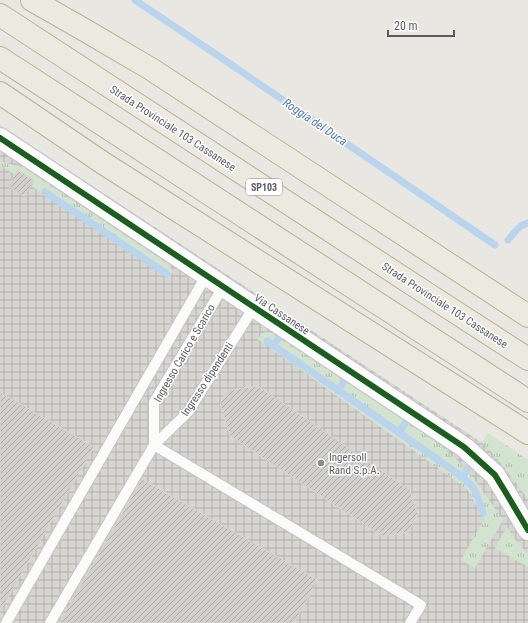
<svg xmlns="http://www.w3.org/2000/svg" width="528" height="623" viewBox="0 0 528 623" font-family="'Roboto Condensed',sans-serif">
<style>
.industrial{fill:url(#industrial-grid)}
.grass{fill:url(#grass-tufts)}
.lines{fill:none;stroke-linecap:round;stroke-linejoin:round}
.stream{stroke:#bbd4ee;stroke-width:7}
.building{fill:url(#building-hatch);stroke:#d7d6d2}
.lane-casing{stroke:#c5c5c4;stroke-width:12}
.street-casing{stroke:#c5c5c4;stroke-width:22}
.highway-casing{stroke:#bab295;stroke-width:24}
.lane{stroke:#fcfbfb;stroke-width:10}
.street{stroke:#fcfbfb;stroke-width:20}
.highway{stroke:#ebeae0;stroke-width:22}
.cycleway-casing{stroke:#fff;stroke-width:8}
.cycleway{stroke:#1b5e20;stroke-width:6}
.poi-dot{fill:#8b8c8d;stroke:#fff;stroke-width:1.5}
.labels{text-anchor:middle;stroke-width:3;stroke-linejoin:round;paint-order:stroke}
.shield{fill:#fff;stroke:#8b8c8f;stroke-width:1}
.shield-label{font-size:10px;font-weight:bold;fill:#595b5f}
.street-label{font-size:11px;fill:#595b5f;stroke:#fff}
.poi-label{font-size:11px;fill:#595b5f;stroke:#fff;text-anchor:start}
.water-label{font-size:12px;font-style:italic;fill:#4f77b1;stroke:#fff}
</style>
<defs>
<pattern id="industrial-grid" width="8" height="8" patternUnits="userSpaceOnUse"><rect width="8" height="8" fill="#d7d6d2"/><path d="M0 4h8M4 0v8" fill="none" stroke="#b1b1ae"/></pattern>
<pattern id="grass-tufts" width="24" height="20" patternUnits="userSpaceOnUse"><rect width="24" height="20" fill="#d2e3d0"/><path d="M3 7l-1-3M5 7V3M7 7l1-3M15 17l-1-3M17 17v-4M19 17l1-3" fill="none" stroke="#adbbac"/></pattern>
<pattern id="building-hatch" width="6" height="6" patternUnits="userSpaceOnUse"><rect width="6" height="6" fill="#d1d0cd"/><path d="M-1 1l2-2M0 6l6-6M5 7l2-2" fill="none" stroke="#adacaa"/></pattern>
</defs>
<rect width="100%" height="100%" fill="#e8e7e2"/>
<!-- industrial -->
<path class="industrial" d="M 0,125 L 528,473 L 528,623 L 0,623 Z"/>
<!-- grass -->
<path class="grass" d="M 0,161 L 24,168 L 165,262 L 171,268 L 173,271 L 170,278 L 31,186 L 34,180 L 18,170 L 15,175 L 0,165 Z
M 266,332 L 271,333 L 279,338 L 431,438 L 453,456 L 472,476 L 503,520 L 475,568 L 461,560 L 484,519 L 467,489 L 256,338 L 260,334 Z
M 488,433 L 528,460 L 528,500 C 514,479 499,460 482,442 Z
M 507,527 L 515,539 L 528,554 L 528,567 L 495,548 Z"/>
<g class="lines">
<!-- stream -->
<path class="stream" d="M 135,0 L 220,57 L 495,245
M 45,192 L 167,274
M 508,240 C 514,233 519,225 528,223
M 267,341 L 440,461 C 449,468 468,479 474,489 C 478,496 480,505 483,513
M 273,345 L 279,338
M 338,391 L 344,381
M 399,433 L 406,422
M 461,477 L 467,470"/>
</g>
<!-- building -->
<path class="building" d="M 18,170 L 34,181 L 24,196 L 8,186 Z
M 258,386 L 410,490 L 418,515 L 408,532 L 382,536 L 230,436 L 220,404 L 228,390 Z
M 0,392 L 94,447 L 0,611 Z
M 142,479 L 318,580 L 294,623 L 59,623 Z"/>
<g class="lines">
<!-- lane casing -->
<g class="lane-casing">
<path id="lane" d="M 154,445 L 421,605 L 410,623
M 154,445 L 154,402 L 223,287
M 6,623 L 206,276
M 50,623 L 154,445 L 188,412 L 254,307"/>
</g>
<!-- street casing -->
<g class="street-casing">
<path id="street" d="M 0,138 L 464,447 L 495,475 L 506,493 L 528,530"/>
</g>
<!-- highway casing -->
<g class="highway-casing">
<path id="highway" d="M 32,0 L 88,32 L 151,69 L 528,316
M 0,15 L 432,297 L 528,359
M 0,58 L 528,401
M 0,93 L 103,163 L 528,433"/>
</g>
<!-- lane -->
<use href="#lane" class="lane"/>
<!-- street -->
<use href="#street" class="street"/>
<!-- highway -->
<use href="#highway" class="highway"/>
<!-- cycleway casing -->
<g class="cycleway-casing">
<path id="cycleway" d="M 0,138 L 464,447 L 495,475 L 506,493 L 528,530"/>
</g>
<!-- cycleway -->
<use href="#cycleway" class="cycleway"/>
</g>
<!-- markers -->
<circle class="poi-dot" cx="321" cy="463" r="4"/>
<g class="labels">
<!-- shield labels -->
<rect class="shield" x="246" y="179" width="36" height="16" rx="3"/>
<g class="shield-label">
<text x="264" y="191">SP103</text>
</g>
<!-- street labels -->
<g class="street-label">
<text transform="translate(173 128) rotate(33)" y="4">Strada Provinciale 103 Cassanese</text>
<text transform="translate(445 305) rotate(33)" y="4">Strada Provinciale 103 Cassanese</text>
<text transform="translate(282 314) rotate(34)" y="4">Via Cassanese</text>
<text transform="translate(184 353) rotate(-60)" y="4">Ingresso Carico e Scarico</text>
<text transform="translate(207 379) rotate(-57)" y="4">Ingresso dipendenti</text>
</g>
<!-- poi labels -->
<g class="poi-label">
<text x="329" y="461">Ingersoll<tspan x="329" dy="13">Rand S.p.A.</tspan></text>
</g>
<!-- water labels -->
<g class="water-label">
<text transform="translate(315 122) rotate(34)" y="4">Roggia del Duca</text>
</g>
</g>
<!-- scale -->
<path d="M388 30v6h66v-6" fill="none" stroke="#595b5f" stroke-width="2"/>
<text x="394" y="30" font-size="12" fill="#595b5f" stroke="#ffffff" stroke-width="3" paint-order="stroke">20 m</text>
</svg>
